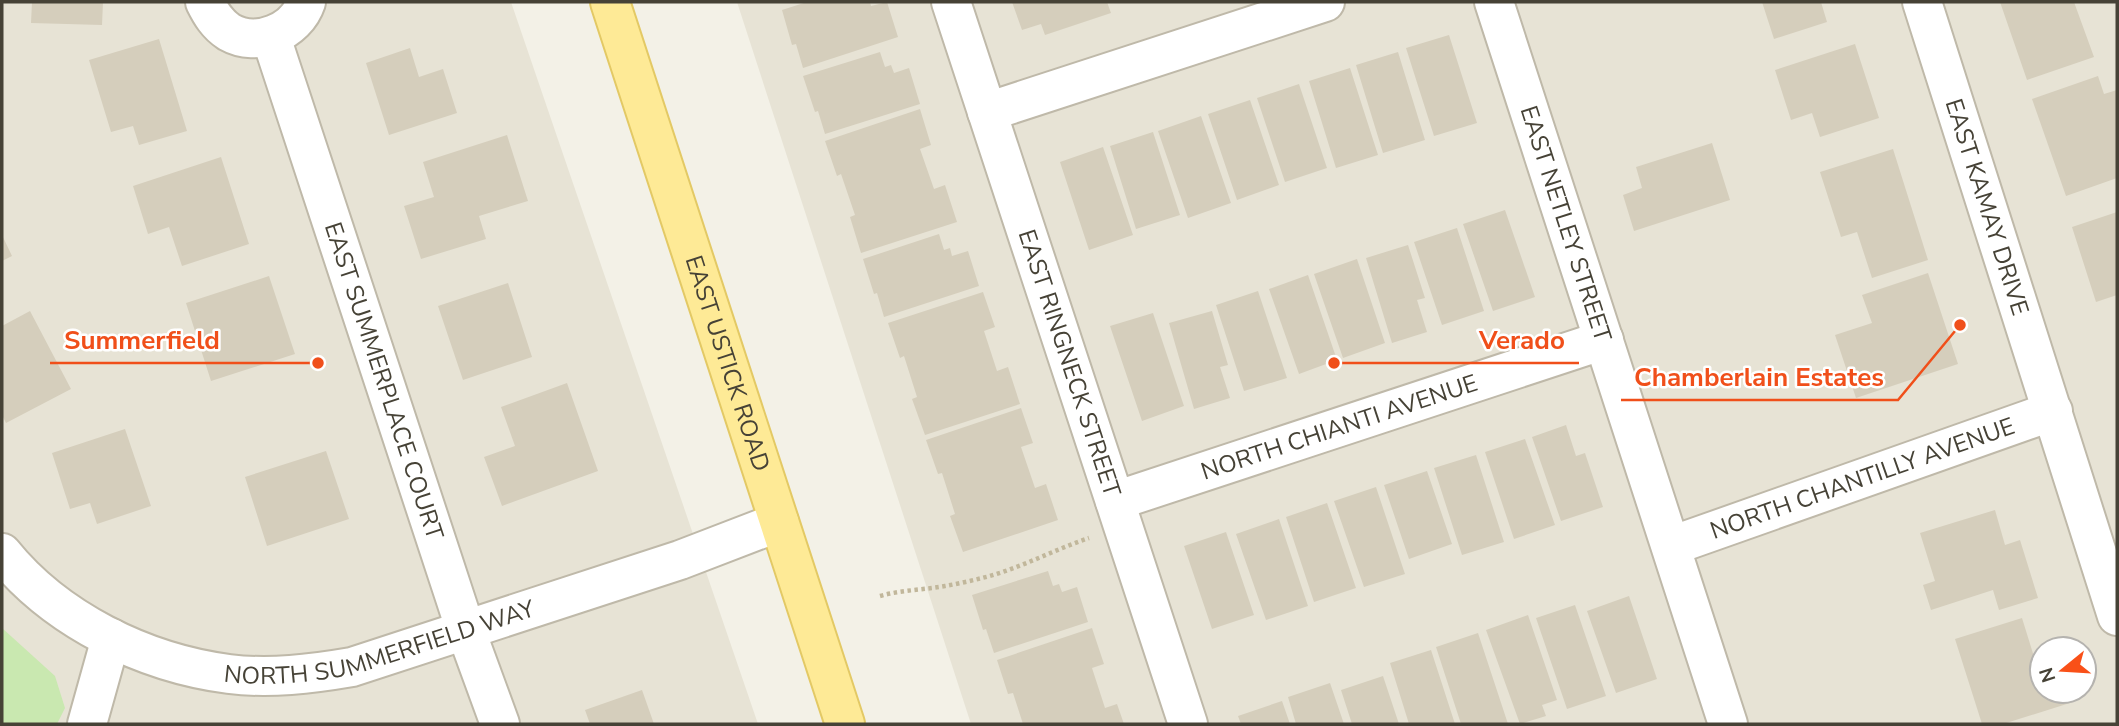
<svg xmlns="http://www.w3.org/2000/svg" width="2119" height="726" viewBox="0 0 2119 726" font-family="'Nunito Sans',sans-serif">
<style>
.residential{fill:#e7e3d5;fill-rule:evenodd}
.green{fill:#c9e8b0}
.building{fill:#d5cebc}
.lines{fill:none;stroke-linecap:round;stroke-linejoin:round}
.minor-casing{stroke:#bfb9a9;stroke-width:42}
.major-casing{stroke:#e3c965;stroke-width:42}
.path{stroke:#c1b79b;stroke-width:4.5;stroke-dasharray:3.5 3.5;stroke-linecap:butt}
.minor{stroke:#fff;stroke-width:38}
.major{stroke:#feea96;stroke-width:38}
.labels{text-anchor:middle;stroke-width:5;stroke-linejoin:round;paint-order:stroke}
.street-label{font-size:24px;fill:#464236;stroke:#fff}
.leader{fill:none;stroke:#f04f1a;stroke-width:2.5}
.callout-dot{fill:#f04f1a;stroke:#fff;stroke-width:2.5}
.callout-label{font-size:26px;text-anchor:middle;font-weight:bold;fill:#f04f1a;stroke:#fff;stroke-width:5;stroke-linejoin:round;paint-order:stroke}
</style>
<rect width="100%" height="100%" fill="#f3f1e7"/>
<!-- residential -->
<path class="residential" d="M 2,2 L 511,2 L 758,724 L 2,724 Z
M 737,2 L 2117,2 L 2117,724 L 971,724 ZM 2042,649 L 2084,649 L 2084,691 L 2042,691 Z"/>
<!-- green -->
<path class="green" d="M 2,628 L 55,676 L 65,708 L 57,724 L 2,724 Z"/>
<!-- building -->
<path class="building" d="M 32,2 L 103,2 L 102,25 L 31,23 Z
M 807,2 L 870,2 L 871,6 L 887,2 L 898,37 L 803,68 L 796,44 L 792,45 L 782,10 Z
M 1012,2 L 1107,2 L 1111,13 L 1045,35 L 1041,24 L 1022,30 Z
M 1762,2 L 1821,2 L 1827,22 L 1774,39 Z
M 2000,2 L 2074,2 L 2094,57 L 2027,80 Z
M 1449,35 L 1477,123 L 1434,136 L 1406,48 Z
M 159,39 L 187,131 L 139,145 L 133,126 L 111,132 L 89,60 Z
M 1855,44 L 1879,118 L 1820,137 L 1812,113 L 1791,120 L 1775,70 Z
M 410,48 L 419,77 L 443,69 L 457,113 L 389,135 L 366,63 Z
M 880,52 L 885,67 L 891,65 L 894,73 L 909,68 L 920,104 L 825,134 L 818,111 L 815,112 L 803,76 Z
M 1398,52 L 1425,140 L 1383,153 L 1356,65 Z
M 1350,68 L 1378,155 L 1336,168 L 1309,81 Z
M 2098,76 L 2104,94 L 2117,90 L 2117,178 L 2066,196 L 2032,99 Z
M 1299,84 L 1327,168 L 1285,182 L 1257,98 Z
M 1250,100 L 1279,185 L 1237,200 L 1208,114 Z
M 920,109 L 931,145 L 920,149 L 934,189 L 945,185 L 957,222 L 861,253 L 850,217 L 855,215 L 841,174 L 837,176 L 825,141 Z
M 1201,116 L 1231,203 L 1188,218 L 1158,131 Z
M 1153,132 L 1180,215 L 1136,229 L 1110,146 Z
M 507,135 L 528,201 L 479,216 L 486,239 L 421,259 L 404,206 L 434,197 L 423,162 Z
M 1712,143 L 1730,200 L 1634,231 L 1623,195 L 1642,188 L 1636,167 Z
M 1103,147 L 1133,235 L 1089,250 L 1060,162 Z
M 1893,149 L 1928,260 L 1872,278 L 1857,232 L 1841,237 L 1820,172 Z
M 221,157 L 249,244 L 182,266 L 169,227 L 148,234 L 133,186 Z
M 1505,210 L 1535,297 L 1493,311 L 1463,224 Z
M 2117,212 L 2117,295 L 2096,302 L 2072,227 Z
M 1457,228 L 1484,311 L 1442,325 L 1414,242 Z
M 939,234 L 944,250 L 950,248 L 952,256 L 968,251 L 979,286 L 884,317 L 877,293 L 874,294 L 863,259 Z
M 2,235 L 12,256 L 2,261 Z
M 1408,245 L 1425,298 L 1417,300 L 1427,332 L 1392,343 L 1366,258 Z
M 1357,259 L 1385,343 L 1343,358 L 1314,274 Z
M 1928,273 L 1958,364 L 1856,398 L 1835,335 L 1872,323 L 1862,295 Z
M 1308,275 L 1337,360 L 1299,374 L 1269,289 Z
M 269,276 L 295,354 L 211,381 L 186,303 Z
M 508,283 L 532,357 L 463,380 L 438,306 Z
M 1258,291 L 1287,378 L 1244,391 L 1216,305 Z
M 983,292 L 995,327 L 984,331 L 997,371 L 1008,367 L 1020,404 L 925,435 L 912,399 L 917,397 L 904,356 L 900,358 L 888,323 Z
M 30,311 L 71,389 L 6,423 L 2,415 L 2,326 Z
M 1212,311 L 1228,365 L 1220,367 L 1230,398 L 1194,409 L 1169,323 Z
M 1153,313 L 1184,406 L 1142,421 L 1110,326 Z
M 567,383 L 598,471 L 502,506 L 484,457 L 515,446 L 501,407 Z
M 1021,408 L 1033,443 L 1021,447 L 1035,488 L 1046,484 L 1058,520 L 963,552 L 950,516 L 955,514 L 942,473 L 938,474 L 926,440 Z
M 1566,425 L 1576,456 L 1585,453 L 1603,507 L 1561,521 L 1532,437 Z
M 125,429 L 151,506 L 97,524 L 90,503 L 70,509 L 52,453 Z
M 1525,439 L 1555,525 L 1514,539 L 1485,452 Z
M 326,451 L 349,519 L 267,546 L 245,477 Z
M 1476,455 L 1504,542 L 1462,555 L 1434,468 Z
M 1427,471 L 1452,544 L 1409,559 L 1384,485 Z
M 1376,487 L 1405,574 L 1364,587 L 1334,501 Z
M 1327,503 L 1356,588 L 1314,602 L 1286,517 Z
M 1995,510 L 2005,545 L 2020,540 L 2038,598 L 1999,610 L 1993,590 L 1931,610 L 1923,585 L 1935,581 L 1920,533 Z
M 1279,519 L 1308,606 L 1266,620 L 1236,534 Z
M 1226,532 L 1254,615 L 1212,629 L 1184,546 Z
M 1048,571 L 1053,586 L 1059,584 L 1062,592 L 1077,587 L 1088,622 L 994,653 L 986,629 L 983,630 L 972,595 Z
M 1629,596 L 1657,679 L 1616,693 L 1587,611 Z
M 1575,605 L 1606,696 L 1567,709 L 1536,618 Z
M 1528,615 L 1557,700 L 1542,705 L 1546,716 L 1520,724 L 1486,630 Z
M 2022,618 L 2035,660 L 2042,658 L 2042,691 L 2070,691 L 2073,702 L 2003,724 L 1982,724 L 1955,639 Z
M 1092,628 L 1104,664 L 1092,668 L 1105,708 L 1117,704 L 1124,724 L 1023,724 L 1013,693 L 1008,694 L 997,660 Z
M 1478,633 L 1508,724 L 1461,724 L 1436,647 Z
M 1431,650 L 1455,724 L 1409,724 L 1390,663 Z
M 1383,676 L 1399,724 L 1352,724 L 1341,690 Z
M 1330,683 L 1344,724 L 1296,724 L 1288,697 Z
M 642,690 L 654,724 L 590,724 L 585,710 Z
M 1282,701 L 1290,724 L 1241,724 L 1238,716 Z"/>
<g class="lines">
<!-- minor casing -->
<g class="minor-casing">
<g id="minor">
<path d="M 205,2 C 211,14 217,24 229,32 C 257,48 296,32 306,2"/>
<path id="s1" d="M 951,2 L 1188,724"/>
<path id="s2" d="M 1494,2 L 1728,724"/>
<path id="s3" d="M 1922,2 L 2117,616"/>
<path id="s4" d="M 271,37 L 466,631 L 500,724"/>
<path d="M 987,112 L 1325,2"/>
<path id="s5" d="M 1115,501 L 1604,340"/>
<path id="s6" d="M 1671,546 L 2053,411"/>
<path id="s7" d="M 2,553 C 56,620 144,663 229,674 C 270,679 311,674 352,667 L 680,560 L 779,522"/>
<path d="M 87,724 L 111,638"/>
</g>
</g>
<!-- major casing -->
<g class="major-casing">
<g id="major">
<path id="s8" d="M 610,2 L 845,724"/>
</g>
</g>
<!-- path -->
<path class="path" d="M 880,596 C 901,590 923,590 945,586 C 957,584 970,581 982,578 C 1019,569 1053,550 1089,538"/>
<!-- minor -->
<use href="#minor" class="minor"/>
<!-- major -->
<use href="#major" class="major"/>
</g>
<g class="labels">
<!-- street labels -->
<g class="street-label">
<text dy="8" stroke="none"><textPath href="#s3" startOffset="215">EAST KAMAY DRIVE</textPath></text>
<text dy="8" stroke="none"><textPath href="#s2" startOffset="233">EAST NETLEY STREET</textPath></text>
<text dy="8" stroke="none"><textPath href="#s8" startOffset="380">EAST USTICK ROAD</textPath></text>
<text dy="8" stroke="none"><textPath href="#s1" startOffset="380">EAST RINGNECK STREET</textPath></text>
<text dy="8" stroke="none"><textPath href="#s4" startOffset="362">EAST SUMMERPLACE COURT</textPath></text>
<text dy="8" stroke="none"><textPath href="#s5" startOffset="236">NORTH CHIANTI AVENUE</textPath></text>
<text dy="8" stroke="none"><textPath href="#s6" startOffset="203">NORTH CHANTILLY AVENUE</textPath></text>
<text dy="8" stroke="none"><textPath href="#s7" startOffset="418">NORTH SUMMERFIELD WAY</textPath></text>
</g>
</g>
<!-- callouts -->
<path class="leader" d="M318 363L234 363H50M1334 363L1465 363H1579M1960 325L1898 400H1621"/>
<g class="callout-dot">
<circle cx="318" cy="363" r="7"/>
<circle cx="1334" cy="363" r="7"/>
<circle cx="1960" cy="325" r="7"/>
</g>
<g class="callout-label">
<text x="142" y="349">Summerfield</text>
<text x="1522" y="349">Verado</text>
<text x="1759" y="386">Chamberlain Estates</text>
</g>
<!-- border -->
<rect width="2119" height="726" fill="none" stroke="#464236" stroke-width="7"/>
<!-- north arrow -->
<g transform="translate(2063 670) rotate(252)"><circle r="33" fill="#ffffff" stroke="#b5b3af" stroke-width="2"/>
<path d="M0-5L12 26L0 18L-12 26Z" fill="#f95018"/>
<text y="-10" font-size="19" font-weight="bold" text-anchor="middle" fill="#464236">N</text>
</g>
</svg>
